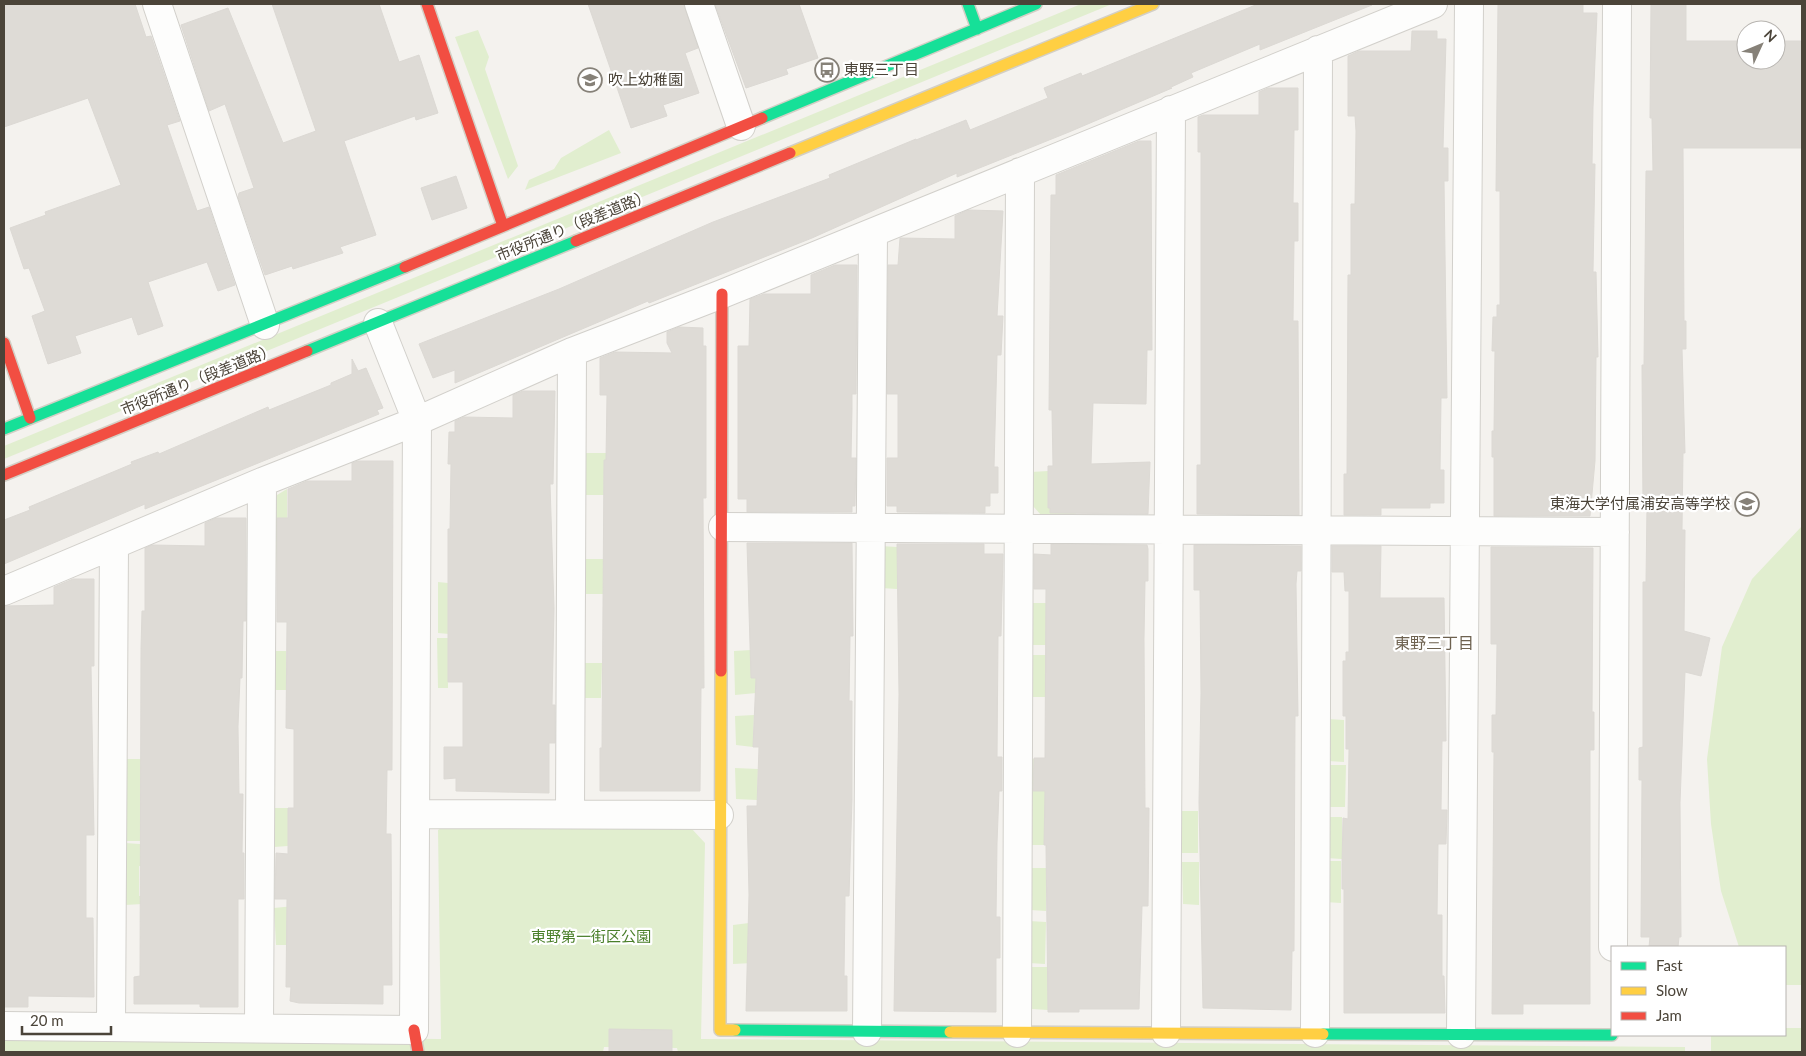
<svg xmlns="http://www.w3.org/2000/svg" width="1806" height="1056" viewBox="0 0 1806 1056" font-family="Lato,'Noto Sans JP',sans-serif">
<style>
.green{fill:#e1eecf}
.building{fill:#dedbd6;stroke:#dcd9d4}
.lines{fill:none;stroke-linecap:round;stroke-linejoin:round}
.street-casing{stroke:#d2d0cb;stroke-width:30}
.fast-casing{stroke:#d3cfc5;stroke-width:14}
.slow-casing{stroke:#d3cfc5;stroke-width:14}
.jam-casing{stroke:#d3cfc5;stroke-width:14}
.street{stroke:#fdfdfc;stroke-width:28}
.fast{stroke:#16e098;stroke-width:11}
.slow{stroke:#ffcf43;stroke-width:11}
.jam{stroke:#f24e42;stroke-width:11}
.labels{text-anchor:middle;stroke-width:4.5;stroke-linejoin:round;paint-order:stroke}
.poi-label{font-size:15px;fill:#4b4439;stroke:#fff;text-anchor:start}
.street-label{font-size:15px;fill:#4b4439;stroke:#fff}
.park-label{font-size:15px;fill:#4a7f2a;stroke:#fff}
.neighbourhood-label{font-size:16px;fill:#6e6250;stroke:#fff}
</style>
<rect width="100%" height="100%" fill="#f4f2ee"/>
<!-- green -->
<path class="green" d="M 1081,4 L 1112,4 L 4,459 L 4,446 Z
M 478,30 L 489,57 L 485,69 L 518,166 L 508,179 L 455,37 Z
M 609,130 L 621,153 L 525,190 L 529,180 L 554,169 L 561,158 Z
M 586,453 L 617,453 L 617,460 L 604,460 L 604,495 L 586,495 Z
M 1048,471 L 1048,508 L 1083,508 L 1075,514 L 1041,515 L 1033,506 L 1031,472 Z
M 287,489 L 288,573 L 277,573 L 275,501 L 277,495 Z
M 1802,526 L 1802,985 L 1785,985 L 1785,947 L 1739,947 L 1721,891 L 1711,824 L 1707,759 L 1722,647 L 1752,579 Z
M 880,546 L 897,547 L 897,589 L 881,588 Z
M 586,559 L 604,559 L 604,594 L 586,594 Z
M 438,582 L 448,583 L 449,634 L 438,633 Z
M 1029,603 L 1046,603 L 1046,645 L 1030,645 Z
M 437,638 L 448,638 L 448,688 L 438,688 Z
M 751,650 L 751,678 L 756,678 L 756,693 L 735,695 L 734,651 Z
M 273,651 L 286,651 L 286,690 L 272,690 Z
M 1030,655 L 1047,655 L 1047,697 L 1030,697 Z
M 584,663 L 602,663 L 601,698 L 584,698 Z
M 754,715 L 753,747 L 736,745 L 735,716 Z
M 1328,719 L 1344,720 L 1344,762 L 1328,761 Z
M 124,759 L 141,759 L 140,841 L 123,841 Z
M 1032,759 L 1047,759 L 1044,845 L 1031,845 Z
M 1329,765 L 1346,765 L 1345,807 L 1329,807 Z
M 735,768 L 758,769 L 757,800 L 736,799 Z
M 274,808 L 288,808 L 288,846 L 274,847 Z
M 1181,811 L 1198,811 L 1198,853 L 1182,853 Z
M 1325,817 L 1342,817 L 1342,859 L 1326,858 Z
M 449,823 L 691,828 L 705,843 L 701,1039 L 1685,1047 L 1685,1052 L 678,1052 L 677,1048 L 604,1047 L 603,1052 L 4,1052 L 4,1036 L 441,1039 L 438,830 Z
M 125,843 L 154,845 L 154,866 L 139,866 L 139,896 L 159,896 L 160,903 L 125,905 Z
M 1324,861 L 1341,861 L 1341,903 L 1325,902 Z
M 1182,862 L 1199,862 L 1199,905 L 1183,904 Z
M 1029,868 L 1046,868 L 1046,911 L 1030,910 Z
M 294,906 L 287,945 L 276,945 L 274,908 Z
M 1029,921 L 1046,922 L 1045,964 L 1029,963 Z
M 749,923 L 753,963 L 733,964 L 733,925 Z
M 1031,967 L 1048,967 L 1048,1010 L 1032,1009 Z
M 1785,1028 L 1802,1028 L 1802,1052 L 1711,1052 L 1711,1035 L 1785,1035 Z"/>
<!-- building -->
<path class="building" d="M 4,4 L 135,4 L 146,37 L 151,36 L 180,121 L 167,125 L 197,211 L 209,207 L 235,285 L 218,291 L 207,262 L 148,282 L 163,326 L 138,335 L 132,317 L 75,336 L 81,353 L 48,364 L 32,316 L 45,311 L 29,268 L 24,269 L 10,228 L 46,215 L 45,212 L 121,185 L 88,98 L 4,127 Z
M 272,4 L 379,4 L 399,62 L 419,55 L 438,113 L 416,120 L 415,116 L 344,141 L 376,235 L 340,247 L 343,253 L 293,269 L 292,266 L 265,275 L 238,197 L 239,193 L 254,188 L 225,104 L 209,111 L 181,25 L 228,8 L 283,143 L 316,131 Z
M 588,4 L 684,4 L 698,48 L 685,53 L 699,93 L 663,105 L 667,116 L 631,128 Z
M 715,4 L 799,4 L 818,58 L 786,69 L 788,74 L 746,88 Z
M 1258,4 L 1372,5 L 1260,50 L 1260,44 L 1191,73 L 1193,77 L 1169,88 L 1172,88 L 1069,132 L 957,177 L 957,173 L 812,238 L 649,303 L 648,301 L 455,383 L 455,370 L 433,378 L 419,344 L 559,289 L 713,222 L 830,178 L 829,175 L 916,139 L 916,140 L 966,120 L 970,130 L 1048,98 L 1044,88 L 1081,73 L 1082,76 Z
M 1498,4 L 1583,4 L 1583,13 L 1597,13 L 1593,107 L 1592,164 L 1595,164 L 1593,272 L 1596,272 L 1598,357 L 1596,357 L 1595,461 L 1590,516 L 1494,516 L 1494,457 L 1492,457 L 1492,431 L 1494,431 L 1495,351 L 1492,351 L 1493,317 L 1497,317 L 1497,305 L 1500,305 L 1500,191 L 1496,191 Z
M 1651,4 L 1686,4 L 1686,41 L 1746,41 L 1746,60 L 1776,60 L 1776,41 L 1802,41 L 1802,148 L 1683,148 L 1684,321 L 1686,321 L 1686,349 L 1682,349 L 1685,453 L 1683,453 L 1682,530 L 1685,530 L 1684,631 L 1710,638 L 1701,676 L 1685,672 L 1680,803 L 1681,937 L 1679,937 L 1678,947 L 1649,947 L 1650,937 L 1641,937 L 1642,780 L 1639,780 L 1639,748 L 1643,747 L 1643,582 L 1646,582 L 1647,506 L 1643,506 L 1642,365 L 1644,365 L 1646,171 L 1653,171 L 1652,118 L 1650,118 Z
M 1412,31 L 1437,31 L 1437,39 L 1446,39 L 1443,148 L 1448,148 L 1448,181 L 1444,181 L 1447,398 L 1441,398 L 1440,470 L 1444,470 L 1444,503 L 1430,503 L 1430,508 L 1381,508 L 1381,515 L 1344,515 L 1344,474 L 1347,474 L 1348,275 L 1351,275 L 1351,204 L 1355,204 L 1356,131 L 1355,116 L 1348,116 L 1348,56 L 1359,51 L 1411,51 Z
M 1268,88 L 1298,88 L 1298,130 L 1294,130 L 1293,203 L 1298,203 L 1298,241 L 1294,241 L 1293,321 L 1298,321 L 1299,515 L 1197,514 L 1197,465 L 1201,465 L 1201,152 L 1198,152 L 1198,117 L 1203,115 L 1259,115 L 1259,92 Z
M 1139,141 L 1151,141 L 1152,350 L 1147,350 L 1146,404 L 1093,403 L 1091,464 L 1150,462 L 1148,514 L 1050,513 L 1050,508 L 1048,508 L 1048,466 L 1053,466 L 1052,410 L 1049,410 L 1051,195 L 1056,195 L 1056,175 Z
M 456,176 L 467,208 L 432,220 L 421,188 Z
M 968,210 L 1003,211 L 997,316 L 1003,316 L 1001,355 L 997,355 L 994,467 L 998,467 L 998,493 L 990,493 L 990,506 L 985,506 L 985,513 L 897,512 L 897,506 L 887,506 L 887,458 L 898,458 L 898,394 L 887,394 L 888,265 L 898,265 L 900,238 L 955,239 L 955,216 Z
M 835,265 L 857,265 L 856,394 L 852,394 L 852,408 L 851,458 L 856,458 L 855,506 L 852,506 L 852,512 L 747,512 L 747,499 L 738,499 L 738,346 L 749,346 L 750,299 L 764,294 L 811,294 L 811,275 Z
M 679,327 L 703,328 L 703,346 L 706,346 L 706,498 L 703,498 L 704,688 L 701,688 L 700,791 L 600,791 L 600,748 L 602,748 L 604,460 L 606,460 L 607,395 L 600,395 L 600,358 L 615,352 L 672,353 L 667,343 L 667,332 Z
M 352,359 L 358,371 L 366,368 L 383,408 L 377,410 L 379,414 L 145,509 L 145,504 L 4,564 L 4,520 L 30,510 L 29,507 L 132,464 L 131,462 L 158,452 L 159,454 L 268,407 L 269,410 L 331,385 L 331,383 L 352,374 Z
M 523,391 L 555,391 L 553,484 L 550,484 L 554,608 L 552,705 L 555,705 L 555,743 L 549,743 L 549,793 L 456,791 L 456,778 L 444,779 L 444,747 L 463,747 L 463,682 L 448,682 L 448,529 L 450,529 L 451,464 L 448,464 L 449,432 L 455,432 L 455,421 L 464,417 L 513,418 L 513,395 Z
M 358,461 L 393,461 L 392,770 L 387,770 L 386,834 L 391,834 L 392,985 L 383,985 L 383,1004 L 299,1003 L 290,1001 L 291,987 L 286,987 L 287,899 L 275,899 L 276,853 L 288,854 L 288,808 L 294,808 L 294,729 L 286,728 L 287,622 L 277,622 L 277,518 L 288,518 L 288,489 L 307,481 L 352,481 L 352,463 Z
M 216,518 L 246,518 L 246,621 L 243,621 L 242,678 L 240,678 L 238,726 L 239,794 L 243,794 L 242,853 L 244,853 L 244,899 L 238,899 L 238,1007 L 200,1007 L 200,1004 L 134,1004 L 134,977 L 140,976 L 141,649 L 142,611 L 145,611 L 145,548 L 152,545 L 205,546 L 205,523 Z
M 747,543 L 852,543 L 853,636 L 850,636 L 849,701 L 852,701 L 852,799 L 849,896 L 845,896 L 845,903 L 844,976 L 847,976 L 847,1011 L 746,1011 L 749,895 L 747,806 L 757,806 L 759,747 L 753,747 L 756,678 L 751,678 Z
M 897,544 L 984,544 L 984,554 L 1003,554 L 1001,636 L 998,636 L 997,757 L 1002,757 L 1002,791 L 999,791 L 997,843 L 996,917 L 1000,917 L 1000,958 L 996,958 L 996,1012 L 894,1011 L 899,694 Z
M 1051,544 L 1147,545 L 1148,549 L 1148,581 L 1145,581 L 1144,638 L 1145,808 L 1149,808 L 1148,906 L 1142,906 L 1139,1009 L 1079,1009 L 1079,1012 L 1048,1012 L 1046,845 L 1044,845 L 1045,791 L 1033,791 L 1034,758 L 1045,758 L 1046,589 L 1034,589 L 1034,554 L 1051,555 Z
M 1194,545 L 1301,546 L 1301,571 L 1297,571 L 1296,584 L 1298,716 L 1295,716 L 1294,951 L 1292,951 L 1291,1010 L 1203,1008 L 1199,802 L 1201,693 L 1200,590 L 1194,590 Z
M 1332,546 L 1381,546 L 1380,598 L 1444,598 L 1446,741 L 1442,741 L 1441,810 L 1447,810 L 1446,844 L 1438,844 L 1437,915 L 1442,915 L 1442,976 L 1444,976 L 1445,1013 L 1344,1013 L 1344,889 L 1342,889 L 1342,865 L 1343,818 L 1348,819 L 1349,749 L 1346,749 L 1346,716 L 1343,716 L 1343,661 L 1346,661 L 1346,652 L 1349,652 L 1349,591 L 1345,591 L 1344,572 L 1332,572 Z
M 1491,547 L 1593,548 L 1592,712 L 1594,712 L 1594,750 L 1590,750 L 1590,1004 L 1523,1004 L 1523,1014 L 1492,1014 L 1494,752 L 1492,752 L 1492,715 L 1496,715 L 1497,644 L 1491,644 Z
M 73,579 L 94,579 L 94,666 L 91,666 L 94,835 L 86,835 L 86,918 L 93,918 L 94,997 L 28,996 L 28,1007 L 4,1007 L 4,606 L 54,605 L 54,587 Z
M 609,1029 L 672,1030 L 672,1052 L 609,1052 Z"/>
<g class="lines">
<!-- street casing -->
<g class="street-casing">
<path id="street" d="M 157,4 L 265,325
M 699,4 L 741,126
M 723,527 L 1615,532
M 4,591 L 262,482 L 417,421 L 572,352 L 722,294 L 1433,4
M 570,813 L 572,352
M 415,814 L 719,815
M 1613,947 L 1617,4
M 4,1026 L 414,1030 L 417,421 L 378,323
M 111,1026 L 114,545
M 259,1027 L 262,482
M 867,1032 L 873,233
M 1017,1033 L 1020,172
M 1166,1033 L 1171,110
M 1315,1033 L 1318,50
M 1461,1034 L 1469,4"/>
</g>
<!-- fast casing -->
<g class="fast-casing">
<path id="fast" d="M 968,4 L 977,29
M 762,118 L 1036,4
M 307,351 L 576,241
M 4,429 L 405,267
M 735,1030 L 950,1032
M 1323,1034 L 1612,1035"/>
</g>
<!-- slow casing -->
<g class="slow-casing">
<path id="slow" d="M 790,153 L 1153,4
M 721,671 L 720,1030 L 735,1030
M 950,1032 L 1323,1034"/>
</g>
<!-- jam casing -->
<g class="jam-casing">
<path id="jam" d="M 427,4 L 503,226
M 576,241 L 790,153
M 405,267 L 762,118
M 4,343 L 30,418
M 4,475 L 307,351
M 721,671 L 722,294
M 414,1030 L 418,1052"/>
</g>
<!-- street -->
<use href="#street" class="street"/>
<!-- fast -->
<use href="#fast" class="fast"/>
<!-- slow -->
<use href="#slow" class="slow"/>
<!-- jam -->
<use href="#jam" class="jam"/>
</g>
<!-- icons -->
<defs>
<g id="bus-ring" transform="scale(1.25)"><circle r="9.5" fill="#fff" stroke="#868178" stroke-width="1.5"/><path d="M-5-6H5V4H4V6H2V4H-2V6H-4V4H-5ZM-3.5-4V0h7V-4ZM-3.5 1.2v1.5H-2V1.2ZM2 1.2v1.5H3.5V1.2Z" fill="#868178"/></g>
<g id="school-ring" transform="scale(1.25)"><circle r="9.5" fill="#fff" stroke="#868178" stroke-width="1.5"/><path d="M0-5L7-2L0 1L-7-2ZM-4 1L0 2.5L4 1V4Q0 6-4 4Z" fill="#868178"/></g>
</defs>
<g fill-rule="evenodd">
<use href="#bus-ring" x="827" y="70"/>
<use href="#school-ring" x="590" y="80"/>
<use href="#school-ring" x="1747" y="504"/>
</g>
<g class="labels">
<!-- poi labels -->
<g class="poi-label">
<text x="844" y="75">東野三丁目</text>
<text x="608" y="85">吹上幼稚園</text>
<text x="1730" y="509" text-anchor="end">東海大学付属浦安高等学校</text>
</g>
<!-- street labels -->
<g class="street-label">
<text transform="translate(573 226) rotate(-22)" y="5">市役所通り（段差道路）</text>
<text transform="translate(198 380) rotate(-22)" y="5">市役所通り（段差道路）</text>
</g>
<!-- park labels -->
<g class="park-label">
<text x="591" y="942">東野第一街区公園</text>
</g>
<!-- neighbourhood labels -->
<g class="neighbourhood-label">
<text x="1434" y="649">東野三丁目</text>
</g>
</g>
<!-- border -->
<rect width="1806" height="1056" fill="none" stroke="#4b4439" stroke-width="10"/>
<!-- legend -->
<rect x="1611" y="946" width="175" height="90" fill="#ffffff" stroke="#b7b4b0"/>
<rect x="1621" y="962" width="25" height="8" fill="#16e098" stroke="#b7b4b0"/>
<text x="1656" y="971" font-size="15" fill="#4b4439">Fast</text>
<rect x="1621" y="987" width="25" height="8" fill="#ffcf43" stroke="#b7b4b0"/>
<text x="1656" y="996" font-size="15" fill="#4b4439">Slow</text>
<rect x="1621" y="1012" width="25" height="8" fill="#f24e42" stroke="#b7b4b0"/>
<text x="1656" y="1021" font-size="15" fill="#4b4439">Jam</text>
<!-- north arrow -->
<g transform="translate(1761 45) rotate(46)"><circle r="24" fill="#ffffff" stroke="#b7b4b0"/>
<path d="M0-4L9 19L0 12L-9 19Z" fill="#868178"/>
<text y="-8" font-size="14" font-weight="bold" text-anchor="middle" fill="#4b4439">N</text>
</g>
<!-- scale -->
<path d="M22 1026v8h89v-8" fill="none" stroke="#4b4439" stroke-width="2.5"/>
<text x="30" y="1026" font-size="15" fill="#4b4439" stroke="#ffffff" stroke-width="4" paint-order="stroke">20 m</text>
</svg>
